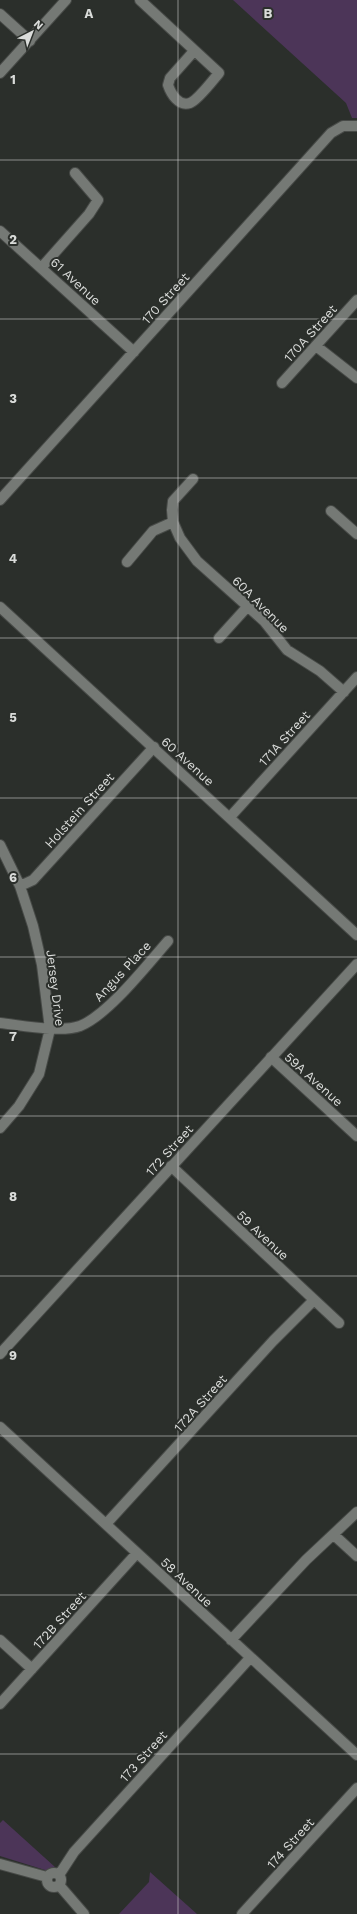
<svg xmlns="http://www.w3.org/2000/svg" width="357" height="1914" viewBox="0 0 357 1914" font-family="'Work Sans',sans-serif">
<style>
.green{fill:#4c3558}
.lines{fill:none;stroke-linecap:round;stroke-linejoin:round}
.minor-casing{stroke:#474a47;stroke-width:12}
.tertiary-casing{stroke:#474a47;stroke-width:12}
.minor{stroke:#757975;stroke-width:10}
.tertiary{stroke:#757975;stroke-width:10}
.grid{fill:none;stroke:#dadcda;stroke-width:1;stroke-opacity:0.55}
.labels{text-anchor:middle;stroke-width:4;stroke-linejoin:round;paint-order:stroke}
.street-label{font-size:13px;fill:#dadcda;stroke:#2b2f2b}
.grid-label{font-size:13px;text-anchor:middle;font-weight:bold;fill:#dadcda;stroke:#2b2f2b;stroke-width:4;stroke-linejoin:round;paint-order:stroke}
</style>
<rect width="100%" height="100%" fill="#2b2f2b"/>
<!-- green -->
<path class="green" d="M 233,0 L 357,0 L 357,118 L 352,118 L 346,103 Z
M 3,1820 L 55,1867 L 51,1870 L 45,1870 L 0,1856 L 0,1823 Z
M 150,1872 L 197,1914 L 119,1914 L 149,1882 Z"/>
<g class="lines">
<!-- minor casing -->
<g class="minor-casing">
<path id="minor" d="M 140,0 L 219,73 C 213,80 198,100 190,103 C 179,107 171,94 168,85 L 170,78 L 194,51
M 0,14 L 30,41
M 0,73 L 66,0
M 0,231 L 134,352
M 42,267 L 89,214 L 98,200 L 75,173
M 316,346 L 357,378
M 282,383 L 357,300
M 193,479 L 173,501 L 172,510 L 173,522 L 180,538 L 197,561 L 264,621 L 287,650 L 320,671 L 344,692
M 0,500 L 331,133 L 343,126 L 357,126
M 331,511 L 357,534
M 127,562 L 153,531 L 173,522
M 219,638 L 248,606
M 230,817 L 357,677
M 0,845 L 20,886 L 33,926 L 42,965 L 50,1029 L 39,1074 L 19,1106 L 0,1128
M 20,886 L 33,880 L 154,747
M 0,1023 C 20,1025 61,1033 80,1026 C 108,1015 147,965 168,941
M 271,1057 L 357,1136
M 171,1166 L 339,1323
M 0,1427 L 357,1755
M 106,1524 L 273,1341 L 314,1300
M 334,1535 L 357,1556
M 0,1640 L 32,1669
M 231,1640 L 306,1560 L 357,1512
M 0,1704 L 137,1553
M 0,1864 L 47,1877
M47 1880a7 7 0 1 1 14 0a7 7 0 1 1-14 0Z
M 59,1875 L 74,1852 L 250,1658
M 59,1885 L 84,1914
M 242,1914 L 357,1788"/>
</g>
<!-- tertiary casing -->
<g class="tertiary-casing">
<path id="tertiary" d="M 0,607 L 357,935
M 0,1354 L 357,964"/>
</g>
<!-- minor -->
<use href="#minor" class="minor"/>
<!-- tertiary -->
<use href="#tertiary" class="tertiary"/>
</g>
<!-- grid -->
<path class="grid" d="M 178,0 L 178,1914M 0,160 L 357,160M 0,319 L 357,319M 0,478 L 357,478M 0,638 L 357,638M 0,798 L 357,798M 0,957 L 357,957M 0,1116 L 357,1116M 0,1276 L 357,1276M 0,1436 L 357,1436M 0,1595 L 357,1595M 0,1754 L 357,1754"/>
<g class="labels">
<!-- street labels -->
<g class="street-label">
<text transform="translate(76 281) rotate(43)" y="5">61 Avenue</text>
<text transform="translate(165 298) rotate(-48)" y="5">170 Street</text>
<text transform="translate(310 333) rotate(-48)" y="5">170A Street</text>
<text transform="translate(261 604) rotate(45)" y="5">60A Avenue</text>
<text transform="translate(284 738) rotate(-48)" y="5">171A Street</text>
<text transform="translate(188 761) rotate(42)" y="5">60 Avenue</text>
<text transform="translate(79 810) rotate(-48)" y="5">Holstein Street</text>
<text transform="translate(122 971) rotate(-47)" y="5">Angus Place</text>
<text transform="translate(56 988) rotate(83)" y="5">Jersey Drive</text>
<text transform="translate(314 1079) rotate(42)" y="5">59A Avenue</text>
<text transform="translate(169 1150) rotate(-48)" y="5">172 Street</text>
<text transform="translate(263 1235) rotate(43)" y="5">59 Avenue</text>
<text transform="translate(200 1403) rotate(-48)" y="5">172A Street</text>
<text transform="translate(187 1582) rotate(43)" y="5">58 Avenue</text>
<text transform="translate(59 1620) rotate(-48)" y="5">172B Street</text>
<text transform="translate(143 1756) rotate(-48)" y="5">173 Street</text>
<text transform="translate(290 1843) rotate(-48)" y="5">174 Street</text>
</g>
</g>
<g class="grid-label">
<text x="89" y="18">A</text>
<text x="268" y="18">B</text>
<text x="13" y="84">1</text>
<text x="13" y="244">2</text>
<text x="13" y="403">3</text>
<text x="13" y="563">4</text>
<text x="13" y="722">5</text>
<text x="13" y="882">6</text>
<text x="13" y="1041">7</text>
<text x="13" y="1201">8</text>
<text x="13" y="1360">9</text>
</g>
<!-- north arrow -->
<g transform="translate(32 32) rotate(42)" stroke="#2b2f2b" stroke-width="3" paint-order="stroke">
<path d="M0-3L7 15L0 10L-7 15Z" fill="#dadcda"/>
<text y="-6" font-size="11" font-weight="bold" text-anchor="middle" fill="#dadcda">N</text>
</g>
</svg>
